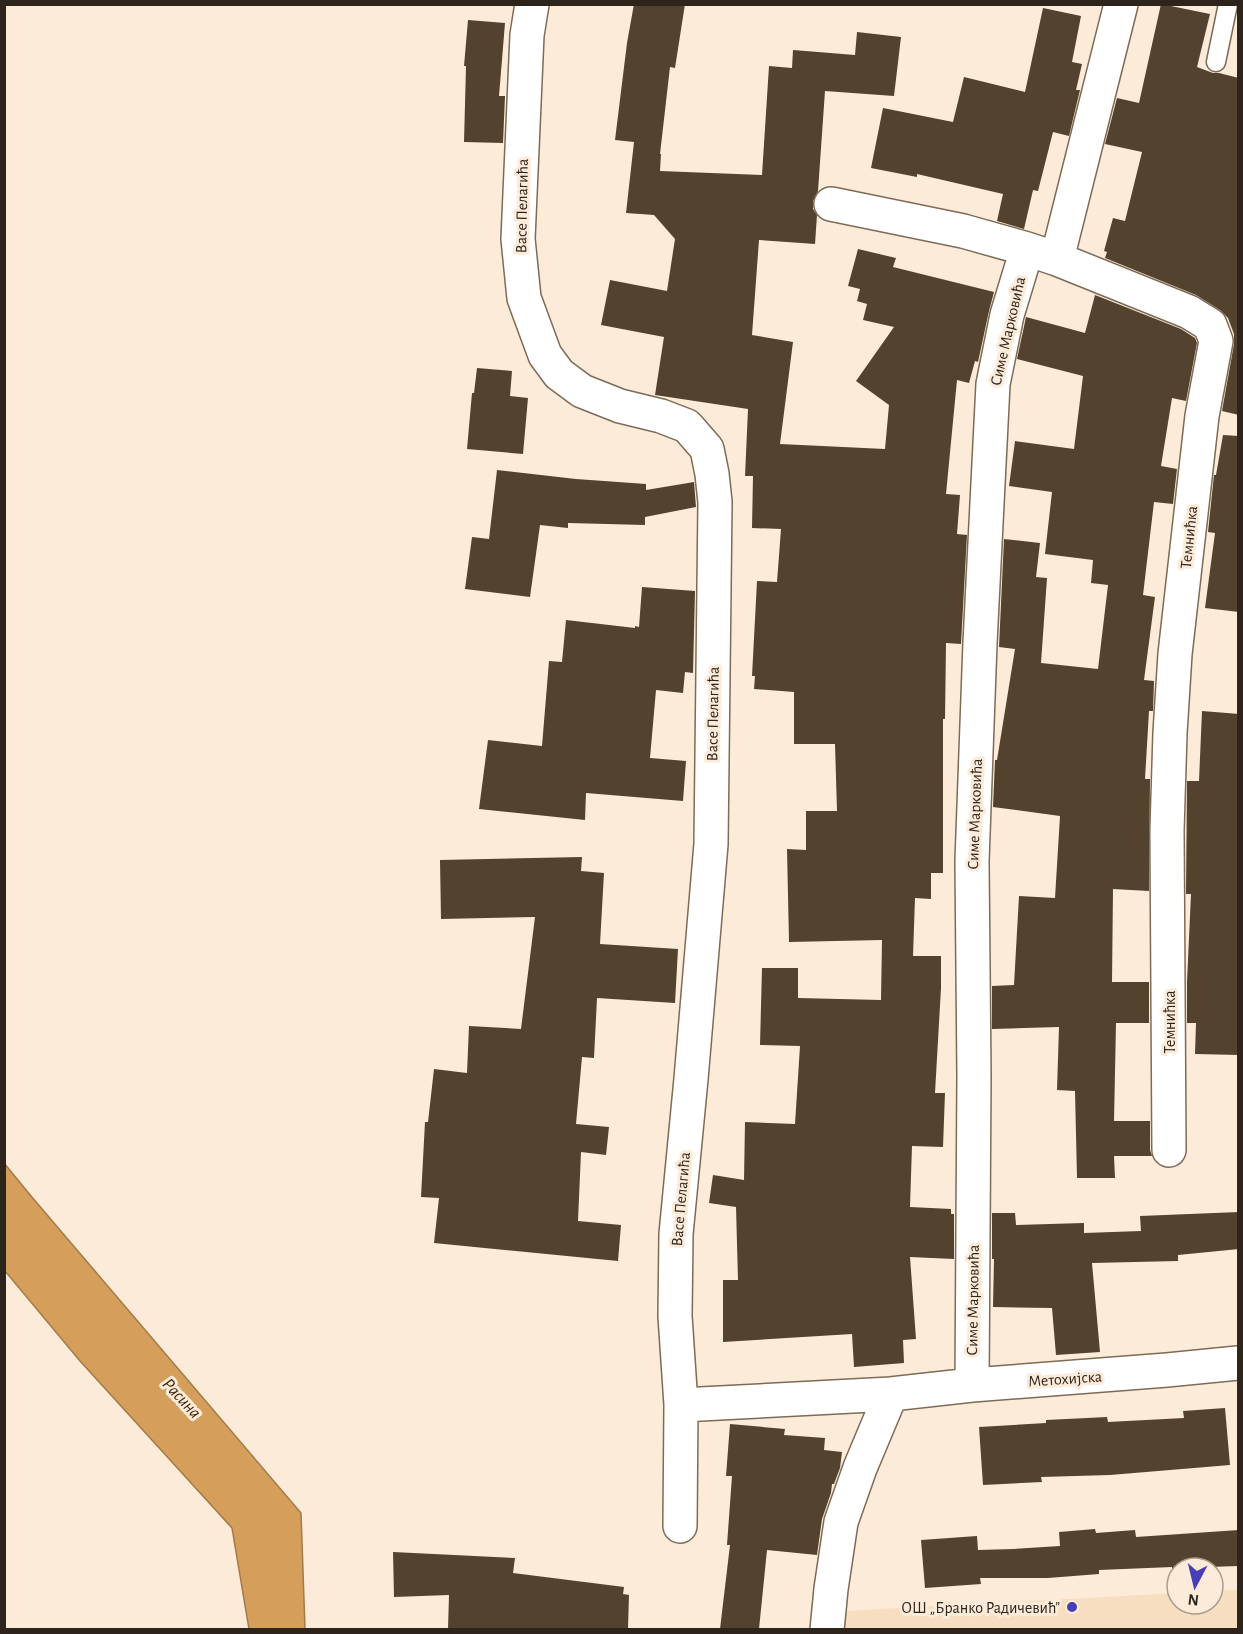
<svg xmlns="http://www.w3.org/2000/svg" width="1243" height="1634" viewBox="0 0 1243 1634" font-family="'Alegreya Sans',sans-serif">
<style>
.built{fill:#f8dec0}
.water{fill:#d59e5a;stroke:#a37a47;stroke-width:1.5}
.building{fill:#53422e}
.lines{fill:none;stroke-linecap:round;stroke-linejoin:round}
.lane-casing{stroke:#7d6b56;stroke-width:21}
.street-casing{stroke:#7d6b56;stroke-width:36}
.lane{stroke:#fff;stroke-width:18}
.street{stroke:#fff;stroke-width:33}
.poi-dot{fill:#483eb5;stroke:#fdebd9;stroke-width:2}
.labels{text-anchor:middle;stroke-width:6;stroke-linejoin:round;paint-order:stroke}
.street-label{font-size:16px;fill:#2d251c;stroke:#fdebd9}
.poi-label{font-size:16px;fill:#2d251c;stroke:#fdebd9;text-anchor:end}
.water-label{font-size:18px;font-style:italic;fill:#3d2607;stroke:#fdebd9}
</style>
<rect width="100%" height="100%" fill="#fdebd9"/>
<!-- built -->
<path class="built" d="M 1238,1590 L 1238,1629 L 842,1630 L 843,1611 L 1177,1593 L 1177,1604 L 1213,1604 L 1213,1591 Z"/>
<!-- water -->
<path class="water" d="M 4,1163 L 31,1196 L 301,1513 L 305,1629 L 249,1629 L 232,1528 L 80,1361 L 5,1271 Z"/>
<!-- building -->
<path class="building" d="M 634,4 L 685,4 L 675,68 L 670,67 L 660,154 L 661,154 L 660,171 L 762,175 L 769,66 L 792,68 L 793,50 L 855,55 L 857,32 L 901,37 L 894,96 L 825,91 L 818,191 L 813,201 L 813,209 L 817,215 L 815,244 L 759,240 L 752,335 L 793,342 L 780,444 L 885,449 L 889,405 L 856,381 L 894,327 L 863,320 L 867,304 L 857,301 L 860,289 L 848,286 L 858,249 L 896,258 L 893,267 L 994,292 L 989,311 L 978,362 L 975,361 L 969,383 L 957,380 L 946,494 L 960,495 L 957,534 L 967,535 L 961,644 L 946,643 L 945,719 L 943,719 L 943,873 L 931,873 L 931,899 L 915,898 L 913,956 L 941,956 L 941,988 L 935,1093 L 945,1093 L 943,1147 L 912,1146 L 910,1207 L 951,1209 L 951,1214 L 954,1214 L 954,1259 L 910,1257 L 916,1339 L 903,1340 L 904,1363 L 854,1367 L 852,1334 L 723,1342 L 723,1280 L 738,1280 L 736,1207 L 709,1203 L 713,1175 L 744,1180 L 745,1122 L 795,1124 L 800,1046 L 760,1045 L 762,968 L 798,968 L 798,998 L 881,1000 L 882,940 L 789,942 L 787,849 L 806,850 L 806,811 L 837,811 L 835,744 L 794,744 L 794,692 L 754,689 L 755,676 L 752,676 L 757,581 L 777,582 L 781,529 L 752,528 L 753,476 L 745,476 L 748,409 L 655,395 L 664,337 L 601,325 L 610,280 L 667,291 L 675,239 L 654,215 L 626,213 L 634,142 L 615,140 L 627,43 Z
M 1161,4 L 1210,14 L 1197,67 L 1213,73 L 1219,73 L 1239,78 L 1239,415 L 1222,411 L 1234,344 L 1234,334 L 1228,318 L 1220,310 L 1196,295 L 1105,258 L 1107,252 L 1104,251 L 1113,218 L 1125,221 L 1142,152 L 1105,144 L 1117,98 L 1139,103 Z
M 1043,8 L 1081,16 L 1072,62 L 1082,64 L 1076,90 L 1080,90 L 1069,136 L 1053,132 L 1038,191 L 1033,190 L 1024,229 L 997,221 L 1003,194 L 917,174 L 917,177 L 871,168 L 883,108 L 953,122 L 964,77 L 1025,92 Z
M 468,20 L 505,23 L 499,96 L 505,96 L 503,143 L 464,142 L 466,66 L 464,66 Z
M 1095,295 L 1181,329 L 1195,338 L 1197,343 L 1186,401 L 1172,398 L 1161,466 L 1177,469 L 1173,504 L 1154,502 L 1143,595 L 1155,597 L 1144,680 L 1154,681 L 1153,711 L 1149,711 L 1145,779 L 1150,779 L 1149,891 L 1113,889 L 1112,982 L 1149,982 L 1149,1023 L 1116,1023 L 1114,1121 L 1150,1121 L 1150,1150 L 1152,1156 L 1114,1156 L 1115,1178 L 1077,1178 L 1075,1091 L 1057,1090 L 1059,1027 L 992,1029 L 992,986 L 1014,985 L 1019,896 L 1055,898 L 1060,816 L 993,807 L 995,760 L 997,760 L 1015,649 L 999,647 L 1004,539 L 1040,543 L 1036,577 L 1047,578 L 1041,663 L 1098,669 L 1108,585 L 1091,583 L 1093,560 L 1045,554 L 1052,492 L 1009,486 L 1015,441 L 1074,449 L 1083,376 L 1017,359 L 1026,317 L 1085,333 Z
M 477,368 L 512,371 L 510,396 L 528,398 L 523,454 L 467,449 L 472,393 L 474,393 Z
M 1223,435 L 1239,436 L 1239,612 L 1205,608 L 1215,533 L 1208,532 L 1214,475 L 1216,475 Z
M 497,470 L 576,479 L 646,484 L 646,490 L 694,482 L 696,507 L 645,517 L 645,525 L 568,523 L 568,528 L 540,525 L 530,597 L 465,589 L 472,537 L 489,539 Z
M 642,587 L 695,591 L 693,673 L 685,672 L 683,693 L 656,690 L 650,758 L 686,761 L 683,801 L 586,793 L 585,820 L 479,809 L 488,740 L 542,746 L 549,661 L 562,662 L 566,620 L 635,628 L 635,626 L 639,627 Z
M 1202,711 L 1239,714 L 1239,1055 L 1195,1054 L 1196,1023 L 1187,1023 L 1187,982 L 1191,894 L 1186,894 L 1187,781 L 1199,781 Z
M 582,857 L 581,871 L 604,873 L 600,944 L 678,949 L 675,1003 L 597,998 L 594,1058 L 582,1057 L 576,1124 L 609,1127 L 606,1155 L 581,1152 L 578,1221 L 621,1225 L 618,1261 L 434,1243 L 439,1198 L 421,1197 L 425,1122 L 428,1122 L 434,1069 L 467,1073 L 469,1026 L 521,1029 L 535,917 L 441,919 L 440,860 Z
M 1239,1212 L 1239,1249 L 1178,1255 L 1178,1261 L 1092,1263 L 1100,1352 L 1056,1355 L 1052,1308 L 993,1307 L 994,1259 L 992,1259 L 992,1213 L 1015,1213 L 1016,1225 L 1084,1223 L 1084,1233 L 1141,1231 L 1140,1216 Z
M 1225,1408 L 1230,1465 L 1110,1475 L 1041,1477 L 1042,1482 L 983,1485 L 979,1427 L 1046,1423 L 1046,1420 L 1107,1417 L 1108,1422 L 1184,1418 L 1183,1411 Z
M 730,1424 L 785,1429 L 784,1435 L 825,1438 L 824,1450 L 842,1452 L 840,1468 L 834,1484 L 832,1484 L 831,1493 L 822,1519 L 817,1555 L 767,1550 L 759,1629 L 720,1629 L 730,1545 L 727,1545 L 732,1476 L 726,1476 Z
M 1095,1529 L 1096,1533 L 1135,1530 L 1136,1537 L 1239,1530 L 1239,1566 L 1177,1568 L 1177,1571 L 1172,1571 L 1172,1567 L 1099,1570 L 1099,1574 L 1048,1578 L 980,1578 L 981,1584 L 925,1588 L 921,1540 L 977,1536 L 978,1550 L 1013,1549 L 1060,1546 L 1059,1532 Z
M 393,1552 L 515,1558 L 513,1573 L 624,1587 L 623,1594 L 629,1595 L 628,1629 L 448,1629 L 449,1595 L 394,1597 Z"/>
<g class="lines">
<!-- lane casing -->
<g class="lane-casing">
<path id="lane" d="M 1216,62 L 1228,4"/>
</g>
<!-- street casing -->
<g class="street-casing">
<path id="street" d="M 532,4 L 527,35 L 518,239 L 524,298 L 545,355 L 559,374 L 582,391 L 620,406 L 661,416 L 687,426 L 707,449 L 712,474 L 715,502 L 711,844 L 691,1079 L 676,1234 L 675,1316 L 681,1405 L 680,1526
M 831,204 L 963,231 L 1027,249 L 1057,259 L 1189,312 L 1210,325 L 1216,341 L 1202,416 L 1175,654 L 1170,733 L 1167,831 L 1169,1150
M 1057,259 L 1121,4
M 972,1385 L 974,1076 L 972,861 L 980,643 L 993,384 L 1007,315 L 1027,249
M 681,1405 L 891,1394 L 972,1385 L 1167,1370 L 1238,1363
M 827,1630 L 831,1589 L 841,1522 L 860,1468 L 891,1394"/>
</g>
<!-- lane -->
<use href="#lane" class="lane"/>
<!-- street -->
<use href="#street" class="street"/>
</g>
<!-- markers -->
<circle class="poi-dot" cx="1072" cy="1607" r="6"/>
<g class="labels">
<!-- street labels -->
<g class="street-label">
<text transform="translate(521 206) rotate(-89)" y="6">Васе Пелагића</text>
<text transform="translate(1007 331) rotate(-77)" y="6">Симе Марковића</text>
<text transform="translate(1188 537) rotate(-84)" y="6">Темнићка</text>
<text transform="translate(712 714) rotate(-89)" y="6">Васе Пелагића</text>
<text transform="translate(974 814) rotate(-88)" y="6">Симе Марковића</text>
<text transform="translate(1169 1022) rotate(-90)" y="6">Темнићка</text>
<text transform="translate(680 1199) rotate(-85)" y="6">Васе Пелагића</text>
<text transform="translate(972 1300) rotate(-89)" y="6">Симе Марковића</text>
<text transform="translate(1065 1378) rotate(-4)" y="6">Метохијска</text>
</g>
<!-- poi labels -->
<g class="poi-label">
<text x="1060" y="1613">ОШ „Бранко Радичевић”</text>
</g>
<!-- water labels -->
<g class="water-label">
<text transform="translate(182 1398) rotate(47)" y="6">Расина</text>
</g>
</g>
<!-- border -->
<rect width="1243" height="1634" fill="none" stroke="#2d251c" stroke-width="12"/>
<!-- north arrow -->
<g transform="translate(1195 1586) rotate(187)"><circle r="28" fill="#fdebd9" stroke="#aa9c8d" stroke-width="1.5"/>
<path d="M0-4.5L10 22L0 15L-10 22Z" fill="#483eb5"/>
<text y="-9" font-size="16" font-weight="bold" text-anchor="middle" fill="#2d251c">N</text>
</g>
</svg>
